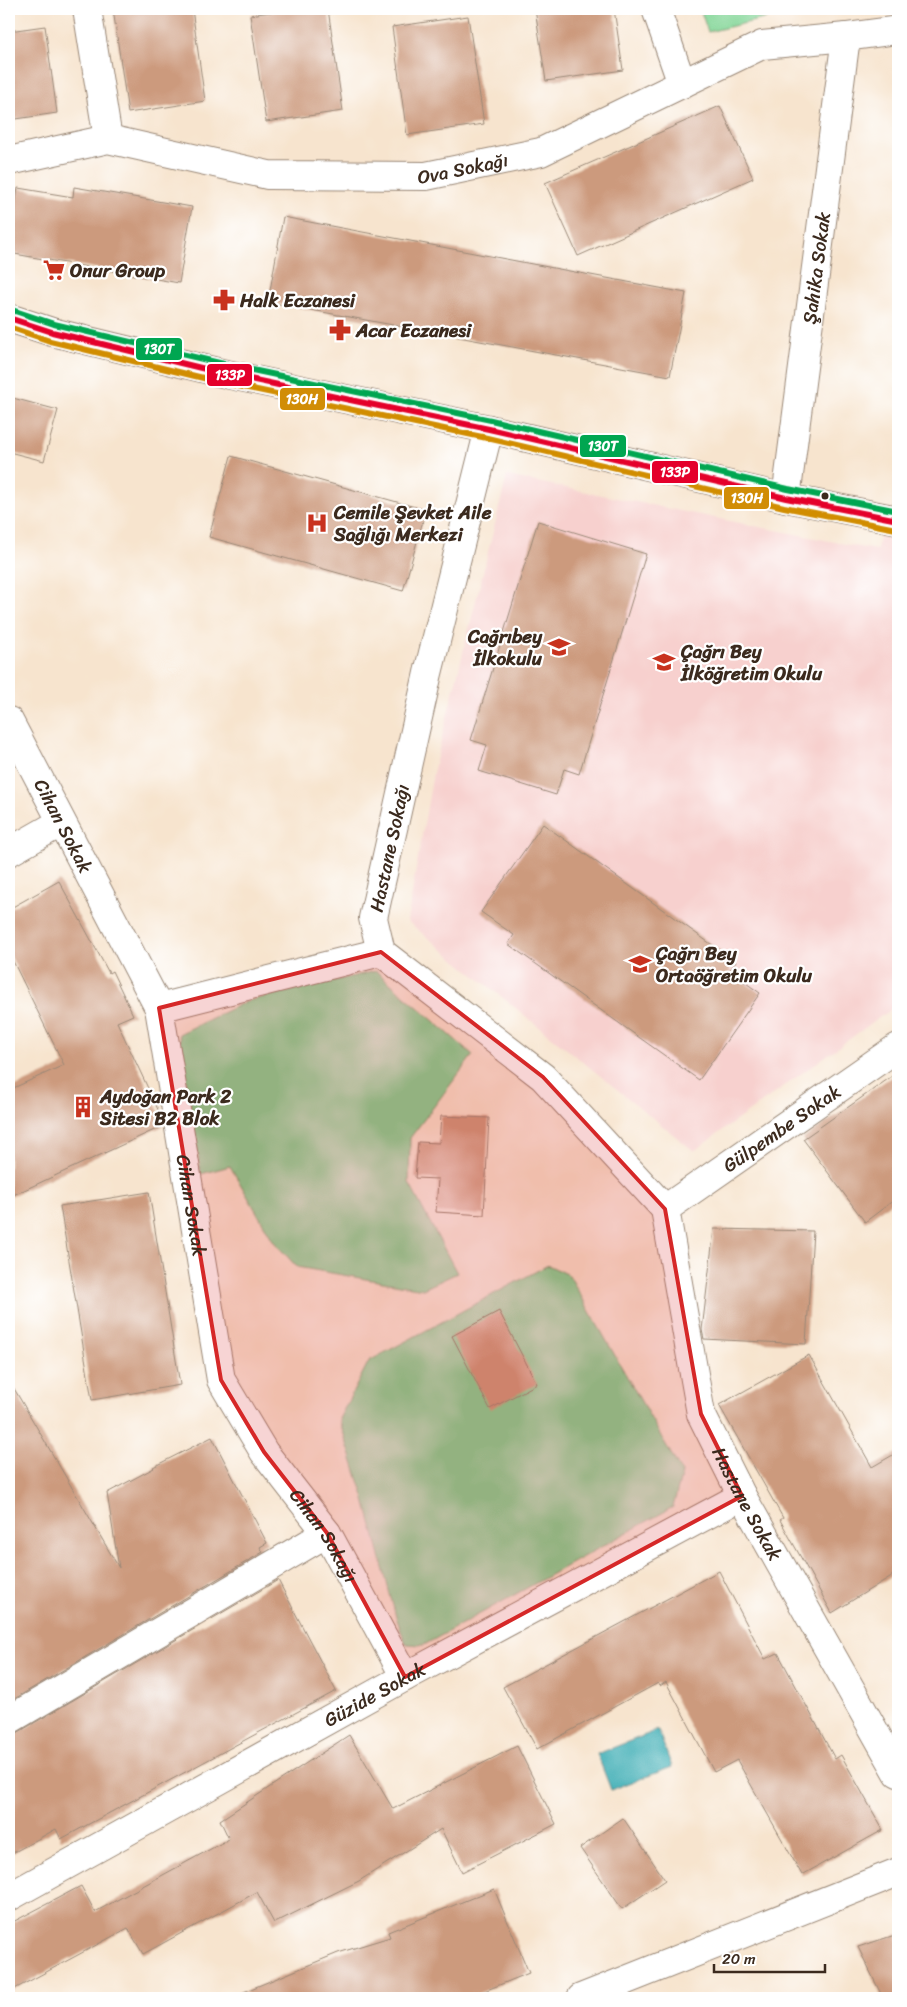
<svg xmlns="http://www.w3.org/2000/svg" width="907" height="2007" viewBox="0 0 907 2007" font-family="Sriracha,sans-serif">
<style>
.built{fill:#f7d0ce}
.green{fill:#82d596;stroke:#5e805a}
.water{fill:#3aacb3;stroke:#3a6b68}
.building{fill:#cc9a7d}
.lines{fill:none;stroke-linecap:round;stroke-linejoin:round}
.minor-casing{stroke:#998776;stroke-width:30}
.tertiary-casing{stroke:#998776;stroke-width:30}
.minor{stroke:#fff;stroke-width:28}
.tertiary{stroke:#fff;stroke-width:28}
.bus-1-casing{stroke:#fff;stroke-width:10}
.bus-2-casing{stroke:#fff;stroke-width:10}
.bus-3-casing{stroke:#fff;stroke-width:10}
.bus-1{stroke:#e4002b;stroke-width:6}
.bus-2{stroke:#d18d06;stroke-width:6}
.bus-3{stroke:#00a651;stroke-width:6}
.marked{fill:#d62828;fill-opacity:0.2;stroke:#d62828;stroke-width:4;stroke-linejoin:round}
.bus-dot{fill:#3b2a1e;stroke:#fff;stroke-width:2}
.labels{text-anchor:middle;stroke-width:4.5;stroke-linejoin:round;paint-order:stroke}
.street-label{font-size:19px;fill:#3b2a1e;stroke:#fff}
.poi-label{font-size:19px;font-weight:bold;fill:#3b2a1e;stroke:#fff;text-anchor:start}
.line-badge{stroke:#fff;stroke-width:2}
.badge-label{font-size:14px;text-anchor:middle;font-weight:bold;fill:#fff}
</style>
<rect width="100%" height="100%" fill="#fff"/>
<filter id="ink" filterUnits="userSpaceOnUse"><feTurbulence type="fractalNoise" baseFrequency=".02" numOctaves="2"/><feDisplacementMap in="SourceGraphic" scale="10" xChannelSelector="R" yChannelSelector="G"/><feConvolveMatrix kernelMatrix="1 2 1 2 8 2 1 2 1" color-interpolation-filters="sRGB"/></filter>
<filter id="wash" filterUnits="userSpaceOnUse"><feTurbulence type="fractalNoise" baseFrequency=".0096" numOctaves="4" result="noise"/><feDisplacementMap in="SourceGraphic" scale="20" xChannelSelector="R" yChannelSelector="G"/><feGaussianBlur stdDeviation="1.12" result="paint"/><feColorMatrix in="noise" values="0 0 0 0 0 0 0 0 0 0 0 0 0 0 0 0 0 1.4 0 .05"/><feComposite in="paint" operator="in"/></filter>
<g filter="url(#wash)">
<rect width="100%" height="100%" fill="#f7e4ce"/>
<!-- built -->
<path class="built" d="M 507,476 L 864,548 L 877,550 L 880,530 L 898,534 L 898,1004 L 694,1151 L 407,921 L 433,773 Z"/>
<!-- green -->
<path class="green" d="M 700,9 L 805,9 L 708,32 Z
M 376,971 L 473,1055 L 410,1138 L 409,1183 L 457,1273 L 423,1289 L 297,1267 L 274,1242 L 230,1166 L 201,1174 L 179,1034 L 247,1001 Z
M 548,1265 L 569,1275 L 682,1473 L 673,1507 L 424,1645 L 406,1644 L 396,1617 L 364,1496 L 339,1419 L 369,1361 Z"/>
<!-- water -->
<path class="water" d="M 658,1730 L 672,1767 L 611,1790 L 597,1754 Z"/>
<g id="blocks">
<!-- building -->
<path class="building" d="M 113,9 L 192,9 L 205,101 L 128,113 Z
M 291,9 L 328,9 L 343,111 L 266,122 L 250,15 Z
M 535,9 L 614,9 L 623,70 L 546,81 Z
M 468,16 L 484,124 L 407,135 L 392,27 Z
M 45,26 L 57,113 L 9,120 L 9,31 Z
M 720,106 L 753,178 L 578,256 L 545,183 Z
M 74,187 L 192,207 L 179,283 L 9,253 L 9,243 L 18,188 L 73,197 Z
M 283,217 L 686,293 L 670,376 L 268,302 Z
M 9,397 L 58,410 L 44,461 L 9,452 Z
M 231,456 L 426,510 L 403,591 L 209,537 Z
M 538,521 L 646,554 L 579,774 L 564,769 L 556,795 L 479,771 L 487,745 L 471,740 Z
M 543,824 L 736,962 L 729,971 L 760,993 L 699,1080 L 508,944 L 514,935 L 481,912 Z
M 59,881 L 109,973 L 112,971 L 133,1015 L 117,1022 L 161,1116 L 163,1126 L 9,1197 L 9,1090 L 64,1065 L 9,953 L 9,909 Z
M 898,1072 L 898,1197 L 865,1222 L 803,1139 Z
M 441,1116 L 489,1118 L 484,1215 L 436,1212 L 438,1179 L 415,1178 L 418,1142 L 439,1143 Z
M 149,1192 L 180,1385 L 92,1400 L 60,1206 Z
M 714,1229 L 813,1231 L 806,1344 L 704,1339 L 702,1330 Z
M 499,1311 L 537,1384 L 490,1409 L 452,1336 Z
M 809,1355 L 872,1467 L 898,1452 L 898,1572 L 832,1613 L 780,1520 L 783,1518 L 719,1405 Z
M 9,1380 L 119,1568 L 107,1493 L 154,1468 L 153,1467 L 212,1437 L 267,1543 L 260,1547 L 263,1552 L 9,1702 Z
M 719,1571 L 765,1659 L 778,1653 L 835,1759 L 841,1755 L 883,1830 L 802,1875 L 737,1760 L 714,1772 L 666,1682 L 660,1686 L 658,1683 L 537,1749 L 503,1687 Z
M 278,1580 L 336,1691 L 61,1839 L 56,1829 L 9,1855 L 9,1736 L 17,1733 Z
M 349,1735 L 393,1809 L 517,1746 L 556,1824 L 462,1872 L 441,1829 L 359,1881 L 274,1923 L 257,1892 L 143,1954 L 128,1928 L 9,1992 L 9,1924 L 81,1886 L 95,1912 L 229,1839 L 220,1820 Z
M 623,1818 L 665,1880 L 622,1909 L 580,1848 Z
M 494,1889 L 529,1973 L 467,1998 L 229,1998 L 338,1953 L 390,1937 L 388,1932 Z
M 898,1934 L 898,1998 L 883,1998 L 858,1947 Z"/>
</g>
</g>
<g filter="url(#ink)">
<use href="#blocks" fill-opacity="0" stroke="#998776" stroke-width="1"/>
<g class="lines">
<!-- minor casing -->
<g class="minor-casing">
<g id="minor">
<path d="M 87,9 L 108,139"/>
<path d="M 656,9 L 682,84"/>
<path id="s1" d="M 9,161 L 108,139 L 268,175 L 426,176 L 541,152 L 762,45 L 846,37 L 898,30"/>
<path d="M 489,429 L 428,673 L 373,918 L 381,952 L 543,1077 L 665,1209"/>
<path id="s2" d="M 786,498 L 846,37"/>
<path id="s3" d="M 9,721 L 159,1008 L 381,952"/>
<path d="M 9,852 L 60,823"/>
<path id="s4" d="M 159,1008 L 221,1380 L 264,1452 L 327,1533 L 405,1677"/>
<path id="s5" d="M 665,1209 L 701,1414 L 742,1496 L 898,1773"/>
<path id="s6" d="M 665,1209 L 898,1047"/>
<path d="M 9,1720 L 327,1533"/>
<path id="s7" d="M 9,1897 L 405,1677 L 742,1496"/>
<path d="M 581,1998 L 898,1872"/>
</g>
</g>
<!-- tertiary casing -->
<g class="tertiary-casing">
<path id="tertiary" d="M 9,318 L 52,332 L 226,374 L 489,429 L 786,498 L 898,520"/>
</g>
<!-- minor -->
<use href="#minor" class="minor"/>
<!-- tertiary -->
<use href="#tertiary" class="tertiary"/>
<!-- bus-1 casing -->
<g class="bus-1-casing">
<path id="bus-1" d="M 9,318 L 52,332 L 226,374 L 489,429 L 786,498 L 898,520"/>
</g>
<!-- bus-2 casing -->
<g class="bus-2-casing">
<path id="bus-2" d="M 9,327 L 50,341 L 224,383 L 487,438 L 784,507 L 896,529"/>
</g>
<!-- bus-3 casing -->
<g class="bus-3-casing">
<path id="bus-3" d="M 12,310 L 54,324 L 228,365 L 491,420 L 788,489 L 898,511"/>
</g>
<!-- bus-1 -->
<use href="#bus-1" class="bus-1"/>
<!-- bus-2 -->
<use href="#bus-2" class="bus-2"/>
<!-- bus-3 -->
<use href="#bus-3" class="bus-3"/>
</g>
</g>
<!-- marked area -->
<path class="marked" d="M 381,952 L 543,1077 L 665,1209 L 701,1414 L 742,1496 L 405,1677 L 327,1533 L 264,1452 L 221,1380 L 159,1008 Z"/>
<!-- icons -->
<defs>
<g id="supermarket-bare" transform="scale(1.725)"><path d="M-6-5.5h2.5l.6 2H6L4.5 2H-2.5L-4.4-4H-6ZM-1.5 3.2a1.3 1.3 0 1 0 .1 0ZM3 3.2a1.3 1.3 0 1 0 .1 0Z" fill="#c8321e" stroke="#fff" stroke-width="2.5" paint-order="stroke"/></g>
<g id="pharmacy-bare" transform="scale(1.725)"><path d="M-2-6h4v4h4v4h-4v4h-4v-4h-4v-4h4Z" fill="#c8321e" stroke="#fff" stroke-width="2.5" paint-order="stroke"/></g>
<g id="hospital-bare" transform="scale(1.725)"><path d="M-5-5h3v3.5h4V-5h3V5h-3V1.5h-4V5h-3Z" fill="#c8321e" stroke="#fff" stroke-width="2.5" paint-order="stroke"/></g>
<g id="school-bare" transform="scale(1.725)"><path d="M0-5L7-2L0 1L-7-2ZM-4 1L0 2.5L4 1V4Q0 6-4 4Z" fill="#c8321e" stroke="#fff" stroke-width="2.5" paint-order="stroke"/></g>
<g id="building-bare" transform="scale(1.725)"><path d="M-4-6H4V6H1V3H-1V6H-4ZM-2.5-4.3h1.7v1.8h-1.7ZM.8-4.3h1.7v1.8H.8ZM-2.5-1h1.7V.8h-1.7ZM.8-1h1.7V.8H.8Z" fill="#c8321e" stroke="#fff" stroke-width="2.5" paint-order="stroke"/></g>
</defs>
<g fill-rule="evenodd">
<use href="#supermarket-bare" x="54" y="270"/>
<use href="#pharmacy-bare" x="224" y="300"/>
<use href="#pharmacy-bare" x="340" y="330"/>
<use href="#hospital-bare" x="317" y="523"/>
<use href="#school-bare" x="559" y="647"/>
<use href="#school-bare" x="664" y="662"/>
<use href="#school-bare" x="640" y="964"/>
<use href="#building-bare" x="83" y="1107"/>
</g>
<!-- markers -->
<circle class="bus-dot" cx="825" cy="496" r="4.5"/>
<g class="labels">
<!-- street labels -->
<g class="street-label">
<text dy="7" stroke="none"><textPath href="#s1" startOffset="461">Ova Sokağı</textPath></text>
<text dy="7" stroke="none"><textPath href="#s2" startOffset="232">Şahika Sokak</textPath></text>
<text dy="7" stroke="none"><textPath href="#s3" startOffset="118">Cihan Sokak</textPath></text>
<text transform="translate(389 848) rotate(-78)" y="7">Hastane Sokağı</text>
<text dy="7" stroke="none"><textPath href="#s6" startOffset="142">Gülpembe Sokak</textPath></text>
<text dy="7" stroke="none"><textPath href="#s4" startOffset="200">Cihan Sokak</textPath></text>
<text dy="7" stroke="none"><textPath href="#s5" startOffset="309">Hastane Sokak</textPath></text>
<text dy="7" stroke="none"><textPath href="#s4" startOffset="564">Cihan Sokağı</textPath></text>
<text dy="7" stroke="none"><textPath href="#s7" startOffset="418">Güzide Sokak</textPath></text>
</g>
<!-- poi labels -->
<g class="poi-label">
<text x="70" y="277">Onur Group</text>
<text x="240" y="307">Halk Eczanesi</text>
<text x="356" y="337">Acar Eczanesi</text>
<text x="334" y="519">Cemile Şevket Aile<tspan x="334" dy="22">Sağlığı Merkezi</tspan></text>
<text x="542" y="643" text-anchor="end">Cağrıbey<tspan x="542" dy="22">İlkokulu</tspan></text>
<text x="681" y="658">Çağrı Bey<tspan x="681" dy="22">İlköğretim Okulu</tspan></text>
<text x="656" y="960">Çağrı Bey<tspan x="656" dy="22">Ortaöğretim Okulu</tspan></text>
<text x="100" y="1103">Aydoğan Park 2<tspan x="100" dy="22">Sitesi B2 Blok</tspan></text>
</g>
</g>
<g class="line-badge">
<rect x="135" y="337" width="48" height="24" rx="5" fill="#00a651"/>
<rect x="206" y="363" width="47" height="24" rx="5" fill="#e4002b"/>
<rect x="279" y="387" width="47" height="24" rx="5" fill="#d18d06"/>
<rect x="579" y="434" width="48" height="24" rx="5" fill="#00a651"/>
<rect x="651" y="460" width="48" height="24" rx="5" fill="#e4002b"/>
<rect x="723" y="486" width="47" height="24" rx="5" fill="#d18d06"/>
</g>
<g class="badge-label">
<text x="159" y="354">130T</text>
<text x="230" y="380">133P</text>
<text x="302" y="404">130H</text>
<text x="603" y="451">130T</text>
<text x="675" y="477">133P</text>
<text x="747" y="503">130H</text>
</g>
<!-- margin -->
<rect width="907" height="2007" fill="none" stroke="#fff" stroke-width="30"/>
<!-- scale -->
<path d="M714 1964v8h111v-8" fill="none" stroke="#3b2a1e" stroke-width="2.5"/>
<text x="722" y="1964" font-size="15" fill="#3b2a1e" stroke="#ffffff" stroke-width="4" paint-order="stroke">20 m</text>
</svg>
